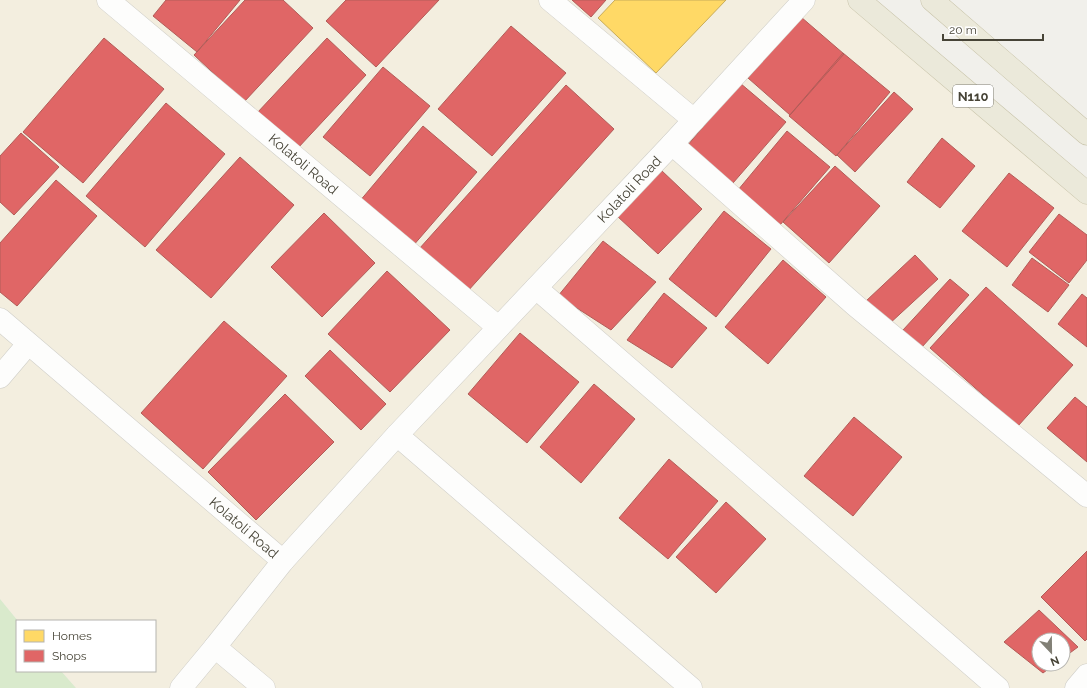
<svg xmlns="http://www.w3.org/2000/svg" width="1087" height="688" viewBox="0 0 1087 688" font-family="Raleway,sans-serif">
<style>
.commercial{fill:#f3eedf;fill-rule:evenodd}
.green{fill:#d9eacc}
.homes{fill:#ffd966;stroke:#c8ac58}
.shops{fill:#e06666;stroke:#b25c58}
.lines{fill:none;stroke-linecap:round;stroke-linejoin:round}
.minor-casing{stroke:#cfcec8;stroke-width:23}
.highway-casing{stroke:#c7c2a8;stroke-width:23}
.minor{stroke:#fdfdfc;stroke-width:22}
.highway{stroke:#ebe9da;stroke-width:22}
.labels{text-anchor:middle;stroke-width:4;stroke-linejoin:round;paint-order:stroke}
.shield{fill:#fff;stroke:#7e7c73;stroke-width:1}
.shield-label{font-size:13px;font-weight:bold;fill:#474437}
.street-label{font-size:14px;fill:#474437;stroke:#fff}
</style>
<rect width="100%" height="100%" fill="#f1f0eb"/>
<!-- commercial -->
<path class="commercial" d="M 0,0 L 869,0 L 1087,186 L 1087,688 L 76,688 L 61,671 L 155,671 L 155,621 L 18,621 L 0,599 ZM 1039,640 L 1063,640 L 1063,664 L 1039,664 Z"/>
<!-- green -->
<path class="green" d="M 0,599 L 18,621 L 17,621 L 17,671 L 61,671 L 76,688 L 0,688 Z"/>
<!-- homes -->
<path class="homes" d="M 615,0 L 726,0 L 656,73 L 598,18 Z"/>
<!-- shops -->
<path class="shops" d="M 166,0 L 240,0 L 197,52 L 153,16 Z
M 245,0 L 283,0 L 313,28 L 244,102 L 194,55 Z
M 346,0 L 439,0 L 376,67 L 326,21 Z
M 572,0 L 606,0 L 591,17 Z
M 801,17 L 844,54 L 790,115 L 748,78 Z
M 511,26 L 566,73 L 492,156 L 438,109 Z
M 104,38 L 164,89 L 83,183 L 23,132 Z
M 327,38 L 366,75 L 297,149 L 257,113 Z
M 843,53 L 890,92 L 836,156 L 789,116 Z
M 383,67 L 430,106 L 370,176 L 323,137 Z
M 740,83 L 786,122 L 733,183 L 687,146 Z
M 566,85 L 614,129 L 467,292 L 419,249 Z
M 894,92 L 913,109 L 855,172 L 837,155 Z
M 166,103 L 225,154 L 145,247 L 86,196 Z
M 423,126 L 477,172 L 412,247 L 359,202 Z
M 787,131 L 830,167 L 780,225 L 738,190 Z
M 21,133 L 59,167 L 14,215 L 0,202 L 0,156 Z
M 942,138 L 975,166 L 940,208 L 907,182 Z
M 240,157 L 294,205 L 211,298 L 156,250 Z
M 835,166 L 880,206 L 829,263 L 783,222 Z
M 661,170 L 702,209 L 658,254 L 617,216 Z
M 1009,173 L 1054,208 L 1007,267 L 962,231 Z
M 56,180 L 97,216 L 17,306 L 0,292 L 0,243 Z
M 724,211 L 771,249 L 716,317 L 669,279 Z
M 324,213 L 375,263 L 322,317 L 271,267 Z
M 1059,214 L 1087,235 L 1087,260 L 1069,283 L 1029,252 Z
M 603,241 L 656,282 L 611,330 L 558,296 Z
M 915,255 L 938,279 L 888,325 L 866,301 Z
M 1032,258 L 1069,285 L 1048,312 L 1012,285 Z
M 783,260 L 826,297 L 768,364 L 725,327 Z
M 387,271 L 450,330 L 390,392 L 328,334 Z
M 950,279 L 969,295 L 922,347 L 903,330 Z
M 986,287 L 1073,365 L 1018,426 L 930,348 Z
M 664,293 L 707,328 L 672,368 L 627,340 Z
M 1082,294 L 1087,298 L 1087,347 L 1058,324 Z
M 224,321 L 287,376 L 203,469 L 141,413 Z
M 520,333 L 579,382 L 527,443 L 468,394 Z
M 330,350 L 386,404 L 361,430 L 305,376 Z
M 594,384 L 635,419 L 581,483 L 540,447 Z
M 285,394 L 334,442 L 256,520 L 208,472 Z
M 1075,397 L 1087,407 L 1087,462 L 1047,428 Z
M 854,417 L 902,457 L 853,516 L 804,476 Z
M 669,459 L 718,501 L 668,559 L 619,518 Z
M 726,502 L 766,539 L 716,593 L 676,557 Z
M 1087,551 L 1087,639 L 1085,641 L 1041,597 Z
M 1039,610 L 1078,647 L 1063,658 L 1063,640 L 1039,640 L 1039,664 L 1055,664 L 1043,673 L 1004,642 Z"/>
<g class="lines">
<!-- minor casing -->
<g class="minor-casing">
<g id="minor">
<path id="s1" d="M 108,0 L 498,327"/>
<path d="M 550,0 L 694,120"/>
<path d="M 672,144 L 856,306 L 1087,496"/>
<path d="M 536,288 L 998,688"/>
<path id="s2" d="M 0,319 L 283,561"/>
<path d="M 0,377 L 28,344"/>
<path d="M 397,435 L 691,688"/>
<path d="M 215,647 L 264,688"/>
<path id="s3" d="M 181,688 L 215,647 L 283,561 L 397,435 L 672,144 L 804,0"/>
<path d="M 1076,688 L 1087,675"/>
</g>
</g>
<!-- highway casing -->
<g class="highway-casing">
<path id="highway" d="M 859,0 L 1087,193
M 932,0 L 1087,134"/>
</g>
<!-- minor -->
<use href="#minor" class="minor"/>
<!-- highway -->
<use href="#highway" class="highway"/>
</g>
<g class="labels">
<!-- shield labels -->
<rect class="shield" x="953" y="85" width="40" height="22" rx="3"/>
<g class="shield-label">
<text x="973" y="101">N110</text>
</g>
<!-- street labels -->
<g class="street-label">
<text dy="5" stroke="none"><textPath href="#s1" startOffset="255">Kolatoli Road</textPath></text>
<text dy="5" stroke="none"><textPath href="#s3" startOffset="671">Kolatoli Road</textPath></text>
<text dy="5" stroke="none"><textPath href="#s2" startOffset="321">Kolatoli Road</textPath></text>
</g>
</g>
<!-- legend -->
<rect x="16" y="620" width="140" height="52" fill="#ffffff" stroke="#b5b4af"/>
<rect x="24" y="630" width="20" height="12" fill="#ffd966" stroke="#b5b4af"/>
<text x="52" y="640" font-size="12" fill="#474437">Homes</text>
<rect x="24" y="650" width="20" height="12" fill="#e06666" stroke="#b5b4af"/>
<text x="52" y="660" font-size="12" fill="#474437">Shops</text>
<!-- north arrow -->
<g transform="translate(1051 652) rotate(158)"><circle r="19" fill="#ffffff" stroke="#b5b4af"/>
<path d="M0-3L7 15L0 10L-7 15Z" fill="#828076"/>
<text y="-6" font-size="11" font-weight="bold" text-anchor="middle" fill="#474437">N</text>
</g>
<!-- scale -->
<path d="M943 34v6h100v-6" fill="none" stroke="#474437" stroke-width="2"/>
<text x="949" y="34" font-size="12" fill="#474437" stroke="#ffffff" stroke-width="3" paint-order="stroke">20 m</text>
</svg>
